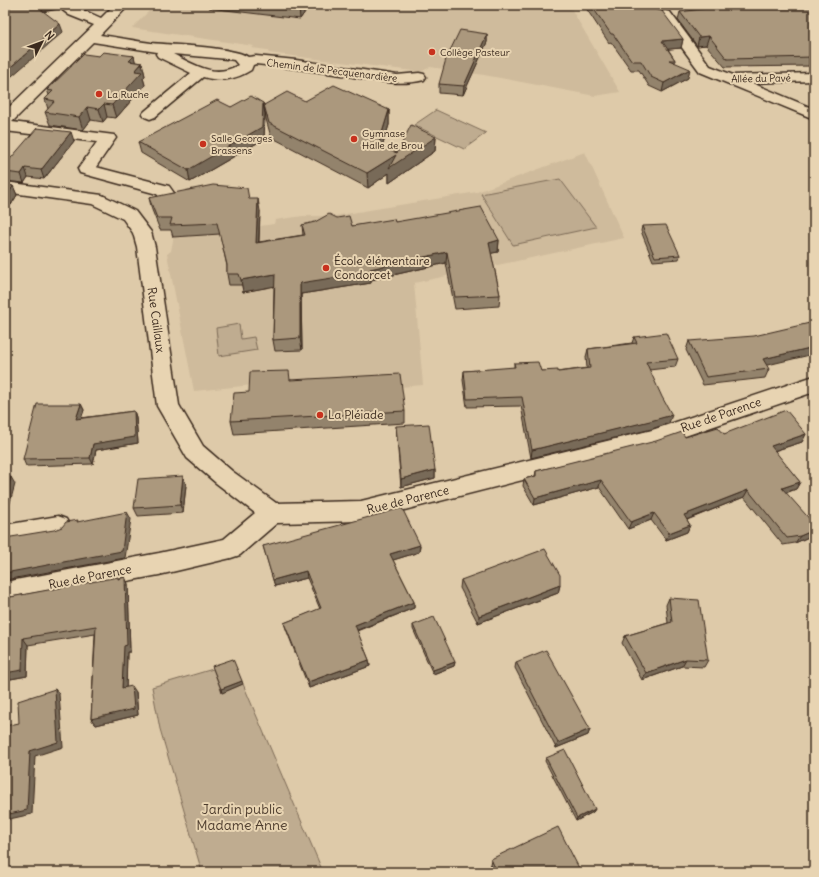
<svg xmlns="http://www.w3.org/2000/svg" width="819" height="877" viewBox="0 0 819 877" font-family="Delius,sans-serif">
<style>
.built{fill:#cfbb9c}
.green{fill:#bfac90;stroke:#7d6b57}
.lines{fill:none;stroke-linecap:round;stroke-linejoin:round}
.minor-casing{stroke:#3b2a1e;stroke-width:3}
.minor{fill:#e8d4b2;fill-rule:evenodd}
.wall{fill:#93836c;stroke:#3b2a1e}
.shaded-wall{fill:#786a58;stroke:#3b2a1e}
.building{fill:#ab987d;stroke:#3b2a1e}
.poi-dot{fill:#c8321e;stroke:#e8d4b2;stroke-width:1.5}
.labels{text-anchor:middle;stroke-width:4;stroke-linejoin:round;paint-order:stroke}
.far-poi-label{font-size:10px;fill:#3b2a1e;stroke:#e8d4b2;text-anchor:start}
.far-street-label{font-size:10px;fill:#3b2a1e;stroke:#e8d4b2}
.poi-label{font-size:12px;fill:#3b2a1e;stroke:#e8d4b2;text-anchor:start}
.street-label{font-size:12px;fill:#3b2a1e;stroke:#e8d4b2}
.near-park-label{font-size:14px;fill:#4f3e2f;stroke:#e8d4b2}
</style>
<rect width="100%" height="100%" fill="#decaa9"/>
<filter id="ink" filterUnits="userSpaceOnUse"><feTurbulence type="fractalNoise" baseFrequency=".025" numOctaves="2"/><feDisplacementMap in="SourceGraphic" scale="8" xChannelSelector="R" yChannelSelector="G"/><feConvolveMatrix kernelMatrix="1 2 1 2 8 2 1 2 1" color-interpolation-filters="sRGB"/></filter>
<g filter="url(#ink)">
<!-- built -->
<path class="built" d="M 155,5 L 569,5 L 620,92 L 595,96 L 484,75 L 430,67 L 421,72 L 269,53 L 267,50 L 252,48 L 254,46 L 132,28 Z
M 585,152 L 624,238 L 414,283 L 423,385 L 400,387 L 253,385 L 194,391 L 167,254 L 171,251 L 175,230 L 160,230 L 153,211 L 158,209 L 218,197 L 249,199 L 243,211 L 260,211 L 260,226 L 274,224 L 275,220 L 303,216 L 334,216 L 477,192 Z"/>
<!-- green -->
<path class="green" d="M 436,110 L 486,133 L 464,149 L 414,125 Z
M 560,179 L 596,227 L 513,245 L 481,194 Z
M 239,324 L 241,339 L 254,337 L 257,350 L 219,356 L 216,328 Z
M 213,669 L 222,693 L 243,684 L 323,872 L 202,872 L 160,729 L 152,687 Z"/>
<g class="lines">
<!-- minor casing -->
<g class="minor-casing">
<path id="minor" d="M 56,5 L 72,5 L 101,18 L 114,5 L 129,5 L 100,35 C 117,37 134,41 151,43 C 172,45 234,47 248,57 L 256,56 L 296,60 L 397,75 L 419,73 L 424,74 L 426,77 L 424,80 C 397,87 369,79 342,75 C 313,71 285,67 256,64 L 253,65 L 251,70 C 235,80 221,82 203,77 L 155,117 L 150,119 L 145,117 L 142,114 L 145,111 L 191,73 L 158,57 L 156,54 L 157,52 L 93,42 L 12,122 L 114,135 L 116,138 L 96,167 L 169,186 L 179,200 L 176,204 L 170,205 L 164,204 L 157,194 L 80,173 L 78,169 L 97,142 L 5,131 L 5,111 L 94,25 L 69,15 ZM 173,54 L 227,59 L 234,60 L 238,65 C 215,79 195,65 173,54 Z
M 665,11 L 670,12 L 710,66 L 733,75 L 814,73 L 814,81 L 752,83 L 814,109 L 814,119 L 700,72 L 658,15 L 660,12 Z
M 5,182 L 102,195 L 135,211 L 151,232 L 155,247 L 179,405 L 203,446 L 232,471 L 276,503 L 361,501 L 652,430 L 814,376 L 814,392 L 653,447 L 361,521 L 277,523 L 240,555 L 231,558 L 159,575 L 5,604 L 5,582 L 159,553 L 224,539 L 255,513 L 216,483 L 187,458 L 157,406 L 137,247 L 133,233 L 123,219 L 92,204 L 5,192 Z
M 58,516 L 66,519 L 70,526 L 66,533 L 58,536 L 5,545 L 5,525 Z"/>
</g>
<!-- minor -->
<use href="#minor" class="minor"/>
</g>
<!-- wall -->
<path class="wall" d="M 209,5 L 310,5 L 300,19 L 209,8 Z
M 338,5 L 363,5 L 361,8 Z
M 584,5 L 635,5 L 683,39 L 681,48 L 668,49 L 675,60 L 675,63 L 688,78 L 662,92 L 649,86 L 639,70 L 631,70 L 611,42 L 609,43 Z
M 647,5 L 713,5 L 674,9 L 658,9 Z
M 814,5 L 814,66 L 725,67 L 706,45 L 697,46 L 678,20 L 680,12 Z
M 487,34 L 487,42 L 463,95 L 439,93 L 439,84 Z
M 99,56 L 134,56 L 135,62 L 142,63 L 145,76 L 143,78 L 145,85 L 116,118 L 107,117 L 103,122 L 91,120 L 83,130 L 50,125 L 45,112 L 48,109 L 45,99 L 49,95 L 47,90 Z
M 305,101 L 389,110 L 389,125 L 382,147 L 397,153 L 436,137 L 435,151 L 389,183 L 389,173 L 368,188 L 271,137 L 266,119 L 264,105 Z
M 263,103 L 265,114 L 264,139 L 190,182 L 141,153 L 138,142 L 231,107 Z
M 74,141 L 44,179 L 28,177 L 24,183 L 5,181 L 5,165 Z
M 5,185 L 13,186 L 17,195 L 11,205 L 5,205 Z
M 149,198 L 249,199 L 260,211 L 259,242 L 303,235 L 302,225 L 352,226 L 395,222 L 499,240 L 498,252 L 491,253 L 500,295 L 499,306 L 455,309 L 446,263 L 371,280 L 371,283 L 301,294 L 302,350 L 275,351 L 273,340 L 274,286 L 243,292 L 242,285 L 229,285 L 227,274 L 227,266 L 220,234 L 173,237 L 171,230 L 160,230 L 152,210 Z
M 642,226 L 680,255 L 679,259 L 653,261 L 641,231 Z
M 634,337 L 678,359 L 675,367 L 649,370 L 669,423 L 652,429 L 531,458 L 521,406 L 467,407 L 463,380 L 464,371 L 514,368 L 514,363 L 541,371 L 558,372 L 587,368 L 586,357 L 588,349 L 632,343 Z
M 689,341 L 766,366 L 769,369 L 765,378 L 703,385 L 686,350 Z
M 291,380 L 405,411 L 405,423 L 234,434 L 231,421 L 249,392 Z
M 81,404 L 84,410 L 81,418 L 134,411 L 136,417 L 138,443 L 96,450 L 93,464 L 26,466 L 23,459 Z
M 396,426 L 435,470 L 435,478 L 401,487 Z
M 724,434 L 806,434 L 802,442 L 774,451 L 800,482 L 796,489 L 786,493 L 813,535 L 795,543 L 783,545 L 744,497 L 687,520 L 690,525 L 687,532 L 666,540 L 651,520 L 628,529 L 599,487 L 534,505 L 523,486 L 524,479 L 535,476 L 536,471 L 685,437 Z
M 186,485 L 183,513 L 138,516 L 134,508 Z
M 420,545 L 419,552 L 393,560 L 414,602 L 414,608 L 357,631 L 369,660 L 370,666 L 309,688 L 286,629 L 284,623 L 320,609 L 307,578 L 275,586 L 263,546 Z
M 125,577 L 128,584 L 130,652 L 127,652 L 126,687 L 136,692 L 138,715 L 96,725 L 91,719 L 95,634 L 28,645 L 27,676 L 5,680 L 5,598 Z
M 461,580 L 560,585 L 558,593 L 478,623 L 460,588 Z
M 669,598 L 708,660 L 704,667 L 682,666 L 642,680 L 622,643 L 625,636 L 668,623 L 666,605 Z
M 413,625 L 455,662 L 454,666 L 433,674 L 413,629 Z
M 516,662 L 590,729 L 588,735 L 556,748 L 515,668 Z
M 546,758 L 595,809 L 593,812 L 576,821 L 545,761 Z
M 491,859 L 581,872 L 493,872 L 490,864 Z"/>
<!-- shaded-wall -->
<path class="shaded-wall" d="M 34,5 L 58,5 L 59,9 L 37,13 Z
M 301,5 L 310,5 L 300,19 L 299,8 Z
M 675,5 L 713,5 L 674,9 Z
M 60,24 L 63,32 L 5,82 L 5,72 Z
M 487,34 L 487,42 L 463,95 L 464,86 Z
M 709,36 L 706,45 L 697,46 L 699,37 Z
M 683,39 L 681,48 L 660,50 L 662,41 Z
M 134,56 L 137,69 L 129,61 Z
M 142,63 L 145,76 L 143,78 L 145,85 L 116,118 L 112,105 L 135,71 Z
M 690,69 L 688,78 L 662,92 L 664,83 Z
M 263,103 L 265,114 L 264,139 L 190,182 L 188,170 Z
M 104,104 L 107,117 L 103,122 L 99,109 Z
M 87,107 L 91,120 L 83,130 L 79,117 Z
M 389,110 L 389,125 L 378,160 L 378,146 Z
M 71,132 L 74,141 L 44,179 L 41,170 Z
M 436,137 L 435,151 L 389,183 L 389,173 L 368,188 L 367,173 L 396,155 Z
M 25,168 L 28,177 L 24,183 L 21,174 Z
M 13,186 L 17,195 L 11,205 L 7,196 Z
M 258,199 L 260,211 L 258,254 L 256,243 Z
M 499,240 L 498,252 L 488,254 L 489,243 Z
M 447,252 L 446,263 L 371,280 L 371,283 L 301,294 L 302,350 L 300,338 L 300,283 L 370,269 Z
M 275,274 L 276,286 L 243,292 L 241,280 Z
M 814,347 L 814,354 L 759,367 L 763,359 Z
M 81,404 L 84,410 L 79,425 L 76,419 Z
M 134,411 L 136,417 L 138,443 L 96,450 L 93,464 L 90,458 L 93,444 Z
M 672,415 L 669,423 L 652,429 L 531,458 L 532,450 Z
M 806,434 L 802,442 L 767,453 L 771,446 Z
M 435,470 L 435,478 L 401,487 L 401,479 Z
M 183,476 L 186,485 L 183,513 L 180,505 Z
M 11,477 L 15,484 L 5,521 L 5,497 Z
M 601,480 L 599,487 L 534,505 L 535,498 Z
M 800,482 L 796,489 L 778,495 L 782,488 Z
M 748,490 L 744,497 L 681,522 L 684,515 Z
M 127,512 L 131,519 L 125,558 L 5,580 L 5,573 Z
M 654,513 L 651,520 L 628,529 L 631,522 Z
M 690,525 L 687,532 L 666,540 L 669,533 Z
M 814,530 L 814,533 L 813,535 L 795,543 L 800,536 Z
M 420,545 L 419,552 L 390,561 L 390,554 Z
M 306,571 L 307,578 L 275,586 L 273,580 Z
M 125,577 L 128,584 L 130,652 L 127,652 L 126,694 L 122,688 Z
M 560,585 L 558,593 L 478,623 L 479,616 Z
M 414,602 L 414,608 L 355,631 L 355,625 Z
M 23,638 L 28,645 L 27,676 L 5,680 L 5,673 Z
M 686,659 L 682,666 L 642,680 L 646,673 Z
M 369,660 L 370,666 L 309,688 L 308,682 Z
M 455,662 L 454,666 L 433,674 L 433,670 Z
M 242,681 L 243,684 L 222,693 L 221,689 Z
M 132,686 L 136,692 L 138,715 L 96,725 L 91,719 Z
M 55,689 L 59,694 L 63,747 L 35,756 L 32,814 L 5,820 L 5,815 Z
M 590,729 L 588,735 L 556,748 L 558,743 Z
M 595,809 L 593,812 L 576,821 L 577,818 Z"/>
<!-- building -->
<path class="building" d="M 5,5 L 35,5 L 60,24 L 5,72 Z
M 273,5 L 301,5 L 299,8 Z
M 591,5 L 635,5 L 662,11 L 683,39 L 662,41 L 675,60 L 669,60 L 690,69 L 664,83 L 651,77 L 641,61 L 632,61 L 613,34 L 611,34 Z
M 730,5 L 814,5 L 814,57 L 727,59 L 709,36 L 699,37 L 680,12 Z
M 460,30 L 487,34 L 464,86 L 439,84 L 446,59 Z
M 103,52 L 134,56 L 129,61 L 142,63 L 135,71 L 142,72 L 112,105 L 104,104 L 99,109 L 87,107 L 79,117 L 45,112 L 55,101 L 45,99 L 53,91 L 47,90 L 84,54 L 99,56 Z
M 334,85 L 389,110 L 378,146 L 397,153 L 411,125 L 436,137 L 389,168 L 396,155 L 367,173 L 269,123 L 264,105 L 287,92 L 305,101 Z
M 251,96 L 263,103 L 262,127 L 188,170 L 138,142 L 217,100 L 231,107 Z
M 37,128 L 71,132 L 41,170 L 25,168 L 21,174 L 5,172 L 5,165 Z
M 5,185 L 13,186 L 7,196 L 5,196 Z
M 213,185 L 247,188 L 249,199 L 258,199 L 256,243 L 305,235 L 302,225 L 315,222 L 329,214 L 337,218 L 349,216 L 352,226 L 394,219 L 395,222 L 481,207 L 499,240 L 489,243 L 500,295 L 455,297 L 447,252 L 370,269 L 371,272 L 300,283 L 300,338 L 273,340 L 275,274 L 241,280 L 239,274 L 227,274 L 227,265 L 217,223 L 170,225 L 172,218 L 157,218 L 149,198 Z
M 666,225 L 680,255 L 655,257 L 642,226 Z
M 814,322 L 814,347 L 763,359 L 769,369 L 706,377 L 689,341 L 754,336 Z
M 666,333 L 678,359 L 646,362 L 662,397 L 672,415 L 654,420 L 532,450 L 522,397 L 467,399 L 464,371 L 515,367 L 514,363 L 538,362 L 541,371 L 558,370 L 558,372 L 590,368 L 588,349 L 637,343 L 634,337 Z
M 289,371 L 290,380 L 400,374 L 405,411 L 231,421 L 234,393 L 249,392 L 250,372 Z
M 37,404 L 81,404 L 76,419 L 134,411 L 135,437 L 93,444 L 90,458 L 23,459 Z
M 786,410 L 806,434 L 771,446 L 800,482 L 782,488 L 814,524 L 814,530 L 800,536 L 787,538 L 748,490 L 684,515 L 690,525 L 669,533 L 654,513 L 631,522 L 601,480 L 535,498 L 524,479 L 536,476 L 536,471 L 656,441 L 682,432 L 685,437 L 718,427 L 724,434 Z
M 429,424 L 435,470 L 401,479 L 396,426 Z
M 183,476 L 180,505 L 134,508 L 138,479 Z
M 5,477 L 11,477 L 5,497 Z
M 402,508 L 420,545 L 390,554 L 414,602 L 355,625 L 369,660 L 308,682 L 284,623 L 321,608 L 306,571 L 273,580 L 263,546 Z
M 127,512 L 122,551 L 5,573 L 5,538 L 54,530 L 62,527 L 66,522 L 78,520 L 77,522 Z
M 545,549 L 560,575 L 560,585 L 479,616 L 461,580 Z
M 118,577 L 118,579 L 125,577 L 127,645 L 124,646 L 122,688 L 132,686 L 134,709 L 91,719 L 96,626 L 23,638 L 22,670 L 5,673 L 5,598 Z
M 669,598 L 699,600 L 708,660 L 686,659 L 646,673 L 625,636 L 672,622 Z
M 434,617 L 455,662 L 433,670 L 413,625 Z
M 546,650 L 590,729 L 558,743 L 516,662 Z
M 233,659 L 242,681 L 221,689 L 212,666 Z
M 55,689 L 58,742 L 30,751 L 27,810 L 5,815 L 5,726 L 19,723 L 18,701 Z
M 565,750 L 595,809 L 577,818 L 546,758 Z
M 558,827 L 581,872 L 497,872 L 491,859 Z"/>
</g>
<!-- markers -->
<g class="poi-dot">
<circle cx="432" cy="52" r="4"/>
<circle cx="99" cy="94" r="4"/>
<circle cx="354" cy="139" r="4"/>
<circle cx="203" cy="144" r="4"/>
<circle cx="326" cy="268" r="4"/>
<circle cx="320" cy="415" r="4"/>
</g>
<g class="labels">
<!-- far-poi labels -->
<g class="far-poi-label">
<text x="440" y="56">Collège Pasteur</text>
<text x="107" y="98">La Ruche</text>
<text x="362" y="137">Gymnase<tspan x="362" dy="12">Halle de Brou</tspan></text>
<text x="211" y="142">Salle Georges<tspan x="211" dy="12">Brassens</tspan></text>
</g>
<!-- far-street labels -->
<g class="far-street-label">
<text transform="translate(332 70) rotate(7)" y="4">Chemin de la Pecquenardière</text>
<text transform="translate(761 78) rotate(-1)" y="4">Allée du Pavé</text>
</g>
<!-- poi labels -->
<g class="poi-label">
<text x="334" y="265">École élémentaire<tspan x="334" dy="14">Condorcet</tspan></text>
<text x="328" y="419">La Pléiade</text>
</g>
<!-- street labels -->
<g class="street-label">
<text transform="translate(156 320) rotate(82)" y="4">Rue Caillaux</text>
<text transform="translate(721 415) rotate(-19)" y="4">Rue de Parence</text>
<text transform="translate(408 500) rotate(-14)" y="4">Rue de Parence</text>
<text transform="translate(90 577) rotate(-11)" y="4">Rue de Parence</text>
</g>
<!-- near-park labels -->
<g class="near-park-label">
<text x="242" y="814">Jardin public<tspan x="242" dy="16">Madame Anne</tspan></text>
</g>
</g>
<!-- margin -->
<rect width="819" height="877" fill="none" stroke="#e8d4b2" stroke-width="20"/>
<rect x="10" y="10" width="799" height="857" fill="none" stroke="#3b2a1e" stroke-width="1.5" filter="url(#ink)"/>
<!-- north arrow -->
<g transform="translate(42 42) rotate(48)" stroke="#e8d4b2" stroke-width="3" paint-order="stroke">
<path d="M0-3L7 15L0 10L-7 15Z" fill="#3b2a1e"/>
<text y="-6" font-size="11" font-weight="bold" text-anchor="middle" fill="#3b2a1e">N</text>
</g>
</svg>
